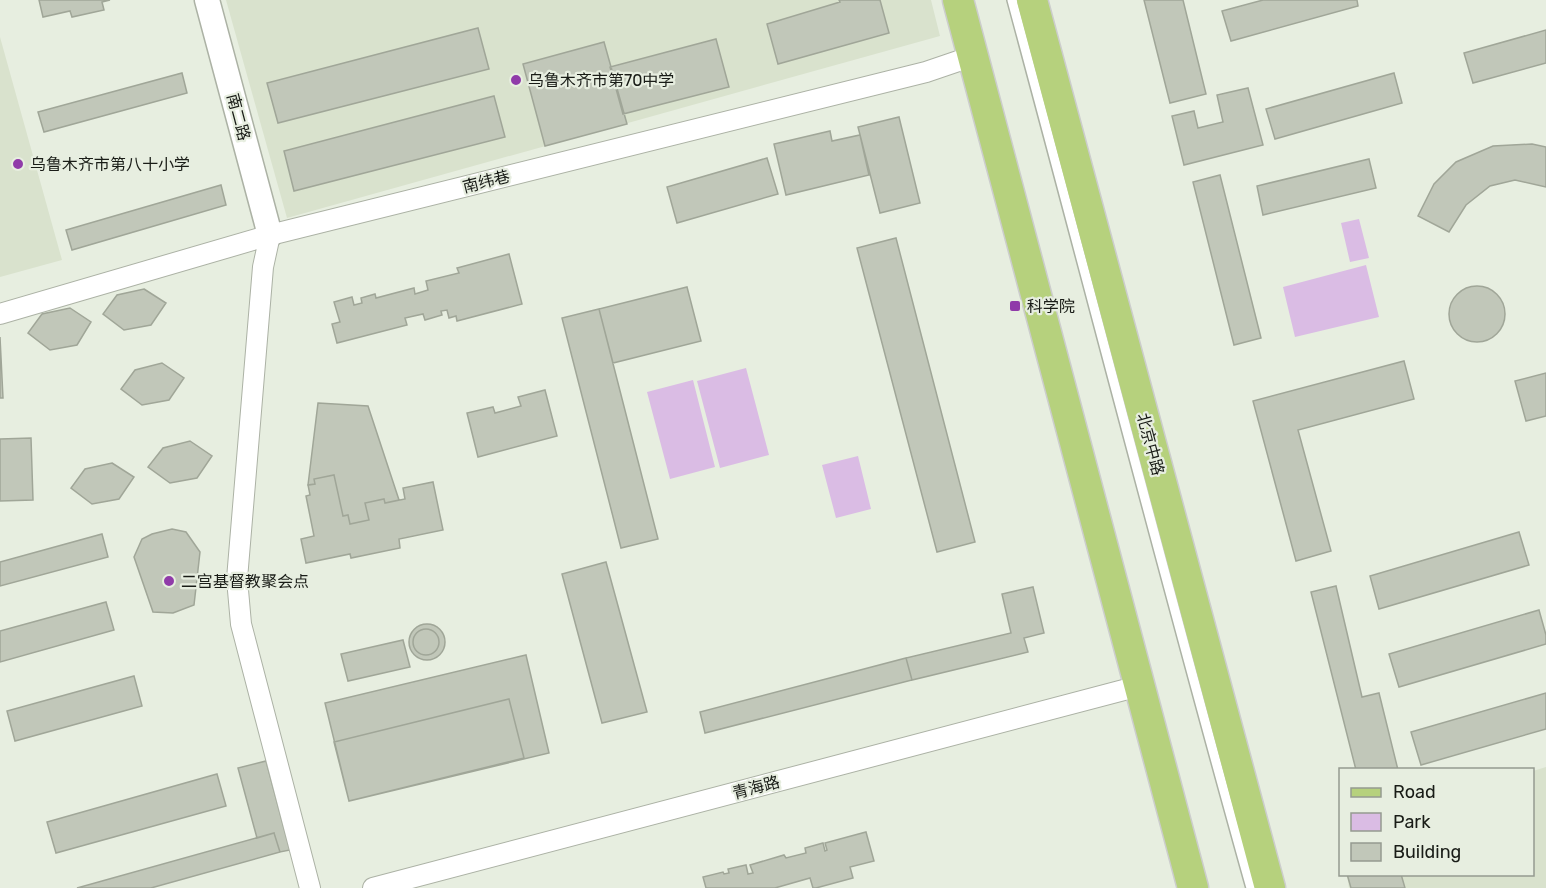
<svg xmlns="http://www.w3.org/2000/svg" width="1546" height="888" viewBox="0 0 1546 888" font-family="Rubik,'Noto Sans SC',sans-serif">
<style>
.built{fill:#d9e2cd}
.green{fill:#dabce4}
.building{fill:#c1c7b9;stroke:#a0a698;stroke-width:1.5}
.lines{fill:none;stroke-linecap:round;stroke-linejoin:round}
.service-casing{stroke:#acb2a5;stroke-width:12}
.minor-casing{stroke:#acb2a5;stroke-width:22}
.tertiary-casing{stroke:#acb2a5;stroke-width:27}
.primary-casing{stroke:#cccdcc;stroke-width:33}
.service{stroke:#fff;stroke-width:9}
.minor{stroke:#fff;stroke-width:20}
.tertiary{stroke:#fff;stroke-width:24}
.primary{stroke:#b6d17d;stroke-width:30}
.poi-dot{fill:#903ba9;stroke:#e7eee0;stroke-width:2}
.labels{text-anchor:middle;stroke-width:4.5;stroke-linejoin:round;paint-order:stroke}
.poi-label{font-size:16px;fill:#191c17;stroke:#e7eee0;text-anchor:start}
.street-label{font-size:16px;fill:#191c17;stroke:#e7eee0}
</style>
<rect width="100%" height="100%" fill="#e7eee0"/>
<!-- built -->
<path class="built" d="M 226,0 L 931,0 L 940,36 L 287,218 Z
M 0,37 L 62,260 L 0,277 Z
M 1546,767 L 1546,888 L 1349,888 L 1347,875 L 1532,874 L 1533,771 Z"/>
<!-- green -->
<path class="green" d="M 1359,219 L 1369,258 L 1350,262 L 1341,223 Z
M 1366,265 L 1379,317 L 1295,337 L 1283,287 Z
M 746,368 L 769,455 L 720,468 L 697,381 Z
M 693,380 L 715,467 L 670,479 L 647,392 Z
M 858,456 L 871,509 L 836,518 L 822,465 Z"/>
<!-- building -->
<path class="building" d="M 39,0 L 110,0 L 102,2 L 104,10 L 72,17 L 70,11 L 43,17 Z
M 839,0 L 880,0 L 889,33 L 778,64 L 767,24 L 840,2 Z
M 1144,0 L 1183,0 L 1206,94 L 1170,103 Z
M 1263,0 L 1357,0 L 1358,6 L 1231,41 L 1222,11 Z
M 478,28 L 489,69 L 278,123 L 267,83 Z
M 1546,30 L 1546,63 L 1473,83 L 1464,53 Z
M 716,39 L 729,87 L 623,114 L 610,67 Z
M 604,42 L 627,124 L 545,146 L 523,64 Z
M 182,73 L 187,93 L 44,132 L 38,112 Z
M 1394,73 L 1402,103 L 1275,139 L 1266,109 Z
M 1248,88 L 1263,145 L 1184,165 L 1172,116 L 1194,111 L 1198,128 L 1223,122 L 1217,95 Z
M 494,96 L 505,137 L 294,191 L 284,151 Z
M 899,117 L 920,203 L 880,213 L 858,127 Z
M 830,131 L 832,141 L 860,135 L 869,175 L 786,195 L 774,144 Z
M 1532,144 L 1546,147 L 1546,187 L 1515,180 L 1490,186 L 1466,205 L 1449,232 L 1418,216 L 1434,184 L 1456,162 L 1493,146 Z
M 767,158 L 778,194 L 677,223 L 667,187 Z
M 1369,159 L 1376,188 L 1263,215 L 1257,186 Z
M 1220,175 L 1261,338 L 1234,345 L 1193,182 Z
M 221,185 L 226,205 L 72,250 L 66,230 Z
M 896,238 L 975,542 L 937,552 L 857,248 Z
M 509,254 L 522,304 L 457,321 L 456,316 L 449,318 L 447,310 L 441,311 L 442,315 L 425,320 L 423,314 L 405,318 L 407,325 L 337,343 L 332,324 L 340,322 L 334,302 L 352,297 L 354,305 L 362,303 L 361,298 L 375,294 L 376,298 L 414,288 L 415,294 L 428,290 L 426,281 L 459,273 L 457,268 Z
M1449 314a28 28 0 1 1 56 0a28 28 0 1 1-56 0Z
M 687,287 L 701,341 L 613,363 L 599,309 Z
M 144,289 L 166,303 L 151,325 L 124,330 L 103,314 L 117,295 Z
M 70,308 L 91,322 L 77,345 L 50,350 L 28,333 L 42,314 Z
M 599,309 L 658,539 L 621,548 L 562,318 Z
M 0,337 L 3,398 L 0,398 Z
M 1404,361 L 1414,399 L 1298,430 L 1331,551 L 1296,561 L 1253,401 Z
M 162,363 L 184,378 L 169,400 L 142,405 L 121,389 L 135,370 Z
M 1546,373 L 1546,416 L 1526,421 L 1515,381 Z
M 545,390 L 557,436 L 478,457 L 467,413 L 493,407 L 495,413 L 521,406 L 518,397 Z
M 318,403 L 368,406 L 399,500 L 385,503 L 384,499 L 365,503 L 369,520 L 350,524 L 348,515 L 343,516 L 334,475 L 314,479 L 315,484 L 308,485 Z
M 31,438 L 33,500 L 0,501 L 0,439 Z
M 190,441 L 212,456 L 197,478 L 170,483 L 148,467 L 163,448 Z
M 112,463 L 134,477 L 119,499 L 92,504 L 71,488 L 85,469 Z
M 334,475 L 343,516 L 348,515 L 350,524 L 369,520 L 365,503 L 384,499 L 385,503 L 405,499 L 403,488 L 433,482 L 443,530 L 399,539 L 400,548 L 351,558 L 350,554 L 306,563 L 301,539 L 314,536 L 306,496 L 310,495 L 308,485 L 315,484 L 314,479 Z
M 172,529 L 186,532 L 200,552 L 194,605 L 173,613 L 153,612 L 134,557 L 142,539 L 152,534 Z
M 1519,532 L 1529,565 L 1379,609 L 1370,576 Z
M 102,534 L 108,557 L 0,586 L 0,562 Z
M 606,562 L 647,712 L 602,723 L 562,574 Z
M 1336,586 L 1362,697 L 1379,693 L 1398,770 L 1356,770 L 1311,592 Z
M 1033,587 L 1044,633 L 1024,638 L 1028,652 L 912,680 L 906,658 L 1011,633 L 1002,594 Z
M 106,602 L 114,630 L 0,662 L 0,631 Z
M 1539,610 L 1546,635 L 1546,644 L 1399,687 L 1389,654 Z
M409 642a18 18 0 1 1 36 0a18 18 0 1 1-36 0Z
M413 642a13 13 0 1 1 26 0a13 13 0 1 1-26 0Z
M 403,640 L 410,667 L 348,681 L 341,654 Z
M 526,655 L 549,753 L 349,801 L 325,703 Z
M 906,658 L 912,680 L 705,733 L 700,712 Z
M 134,676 L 142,706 L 15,741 L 7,711 Z
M 1546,693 L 1546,729 L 1421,765 L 1411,732 Z
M 509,699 L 524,758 L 349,801 L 334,742 Z
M 266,761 L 290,850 L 280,852 L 274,833 L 257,838 L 238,768 Z
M 217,774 L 226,806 L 56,853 L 47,822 Z
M 866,832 L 874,861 L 850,867 L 853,878 L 816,888 L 813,888 L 810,878 L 775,888 L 706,888 L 703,877 L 723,872 L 724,874 L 729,873 L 728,869 L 746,865 L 748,874 L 753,873 L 750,865 L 784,855 L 786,858 L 806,853 L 805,848 L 823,843 L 825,851 L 827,850 L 825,843 Z
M 274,833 L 280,852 L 151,888 L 77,888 Z
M 1347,874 L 1401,874 L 1405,888 L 1351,888 Z"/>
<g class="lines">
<!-- service casing -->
<g class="service-casing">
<path id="service" d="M 1012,0 C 1092,296 1168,593 1251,888"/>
</g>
<!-- minor casing -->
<g class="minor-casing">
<path id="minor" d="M 270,235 L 263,267 L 237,579 L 241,624 L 310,888
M 0,314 L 270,235 L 926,72 L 973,56
M 373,888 L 1139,686"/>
</g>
<!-- tertiary casing -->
<g class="tertiary-casing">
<path id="tertiary" d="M 207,0 L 270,235"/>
</g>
<!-- primary casing -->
<g class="primary-casing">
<path id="primary" d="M 958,0 L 1193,888
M 1032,0 L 1270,888"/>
</g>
<!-- service -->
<use href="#service" class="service"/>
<!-- minor -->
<use href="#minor" class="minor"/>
<!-- tertiary -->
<use href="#tertiary" class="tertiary"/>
<!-- primary -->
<use href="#primary" class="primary"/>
</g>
<!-- markers -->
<g class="poi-dot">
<circle cx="516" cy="80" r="6"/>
<circle cx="18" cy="164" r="6"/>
<rect x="1009" y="300" width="12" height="12" rx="3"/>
<circle cx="169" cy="581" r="6"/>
</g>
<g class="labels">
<!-- poi labels -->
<g class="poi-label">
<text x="528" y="86">乌鲁木齐市第70中学</text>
<text x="30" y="170">乌鲁木齐市第八十小学</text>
<text x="1027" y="312">科学院</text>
<text x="181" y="587">二宫基督教聚会点</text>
</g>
<!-- street labels -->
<g class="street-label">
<text transform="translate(239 117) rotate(75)" y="6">南二路</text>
<text transform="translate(486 181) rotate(-14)" y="6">南纬巷</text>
<text transform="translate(1151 444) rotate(75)" y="6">北京中路</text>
<text transform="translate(756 787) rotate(-15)" y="6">青海路</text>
</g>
</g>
<!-- legend -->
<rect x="1339" y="768" width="195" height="108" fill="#e7eee0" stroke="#959a90" stroke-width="1.5"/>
<rect x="1351" y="788" width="30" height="9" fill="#b6d17d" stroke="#959a90" stroke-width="1.5"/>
<text x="1393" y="798" font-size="18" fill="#191c17">Road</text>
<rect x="1351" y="813" width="30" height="18" fill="#dabce4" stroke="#959a90" stroke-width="1.5"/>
<text x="1393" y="828" font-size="18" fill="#191c17">Park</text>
<rect x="1351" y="843" width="30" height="18" fill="#c1c7b9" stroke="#959a90" stroke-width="1.5"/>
<text x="1393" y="858" font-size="18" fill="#191c17">Building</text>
</svg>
